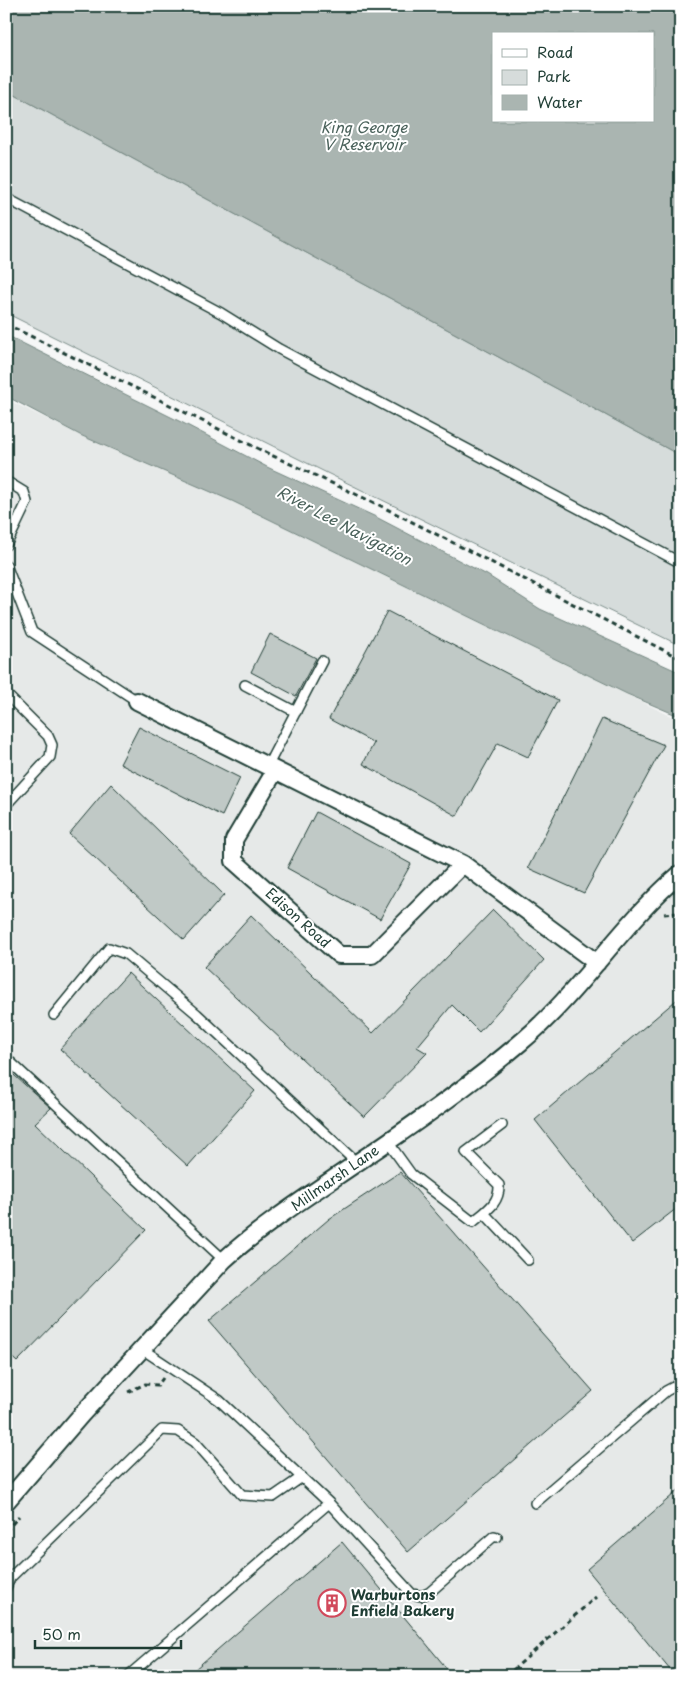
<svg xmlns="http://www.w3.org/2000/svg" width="687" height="1682" viewBox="0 0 687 1682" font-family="'Playpen Sans',sans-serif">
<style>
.built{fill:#e6e9e8}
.green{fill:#d6dcdb;stroke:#7a8c88}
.water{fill:#aab5b1;stroke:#72857f;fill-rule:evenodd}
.building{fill:#c0c9c6;stroke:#1f3d34}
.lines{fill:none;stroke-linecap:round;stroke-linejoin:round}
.lane-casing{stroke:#1f3d34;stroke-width:12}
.street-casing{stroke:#1f3d34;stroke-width:20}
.path{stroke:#1f3d34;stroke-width:3;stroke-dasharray:5 4;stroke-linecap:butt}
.lane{stroke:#fff;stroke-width:9}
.street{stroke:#fff;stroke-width:16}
.labels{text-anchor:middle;stroke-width:4;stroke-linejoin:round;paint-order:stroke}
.street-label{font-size:14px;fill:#1f3d34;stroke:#fff}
.poi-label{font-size:14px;font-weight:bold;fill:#1f3d34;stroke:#fff;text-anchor:start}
.water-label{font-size:15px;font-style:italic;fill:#49615a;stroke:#fff}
</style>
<rect width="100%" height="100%" fill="#f6f7f7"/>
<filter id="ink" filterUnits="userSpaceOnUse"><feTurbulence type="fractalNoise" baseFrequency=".02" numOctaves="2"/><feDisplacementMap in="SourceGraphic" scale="10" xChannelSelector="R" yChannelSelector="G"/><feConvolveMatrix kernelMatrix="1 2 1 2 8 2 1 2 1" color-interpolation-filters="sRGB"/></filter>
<g filter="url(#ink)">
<!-- built -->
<path class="built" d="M 6,399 L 80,435 L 232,501 L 681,721 L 681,1676 L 6,1676 Z"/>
<!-- green -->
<path class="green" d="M 6,90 L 681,456 L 681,646 L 327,473 L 6,313 Z"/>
<!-- water -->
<path class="water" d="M 6,6 L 681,6 L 681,456 L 6,90 ZM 493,34 L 653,34 L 653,121 L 493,121 Z
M 6,335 L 183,423 L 267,467 L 376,517 L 487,575 L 540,609 L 681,673 L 681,717 L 627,694 L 232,501 L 80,435 L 6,396 Z"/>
<!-- building -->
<path class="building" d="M 387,611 L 558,700 L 528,757 L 498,743 L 457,816 L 363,764 L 374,743 L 329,719 Z
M 270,634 L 316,658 L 296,696 L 251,672 Z
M 602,719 L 664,745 L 584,893 L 528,868 Z
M 139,727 L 240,778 L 222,816 L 120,764 Z
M 111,784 L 224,895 L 184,940 L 69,834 Z
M 316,812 L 411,864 L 380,919 L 287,868 Z
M 493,910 L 544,960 L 479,1032 L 452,1005 L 417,1047 L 427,1053 L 364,1117 L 204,967 L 251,915 L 373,1033 Z
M 128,973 L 255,1091 L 188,1166 L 60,1049 Z
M 681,996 L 681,1205 L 632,1243 L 535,1120 Z
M 6,1068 L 51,1108 L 35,1123 L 146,1230 L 17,1362 L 6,1352 Z
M 400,1172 L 593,1391 L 408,1552 L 209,1321 L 329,1219 Z
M 681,1488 L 681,1676 L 675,1676 L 587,1569 Z
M 342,1542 L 453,1676 L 187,1676 Z"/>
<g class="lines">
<!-- lane casing -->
<g class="lane-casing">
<path id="lane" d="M 6,198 L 221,313 L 279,349 L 681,563
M 6,481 L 24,492 L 27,502 L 15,527 L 6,521
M 6,545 L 15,527
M 6,565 L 32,632 L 137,701
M 245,685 L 296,712
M 6,694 L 48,736 L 52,745 L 50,757 L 6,805
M 267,767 L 322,661
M 54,1015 L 109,948 L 126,954 L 197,1014 L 357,1163
M 6,1058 L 224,1260
M 388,1142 L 411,1174 L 473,1222 C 486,1211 500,1203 499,1185 L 466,1152 L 502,1125
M 484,1213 L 528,1260
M 142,1349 L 219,1400 L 329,1503 L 412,1594 L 422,1596 L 430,1592 L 494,1536 L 497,1537
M 535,1503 L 666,1391 L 681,1383
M 6,1588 L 10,1578 L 162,1430 L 178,1431 L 195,1442 L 242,1495 L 273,1497 L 302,1477
M 128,1676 L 329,1503"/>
</g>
<!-- street casing -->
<g class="street-casing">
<path id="street" d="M 137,701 L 463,864 L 597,963
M 275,771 L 234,840 L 234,861 L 339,955 L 372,955 L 463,864
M 6,1502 L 82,1414 L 224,1260 C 264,1224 311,1194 355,1164 C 412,1126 468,1087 520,1043 C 580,993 621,924 681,873"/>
</g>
<!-- path -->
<path class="path" d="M 6,324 L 271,455 L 379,505 L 681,659
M 664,914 L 674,913 L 681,915
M 128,1392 L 145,1384 L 158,1385 L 163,1378
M 6,1531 L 19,1516
M 506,1676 L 596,1597"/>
<!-- lane -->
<use href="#lane" class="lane"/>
<!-- street -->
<use href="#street" class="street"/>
</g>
</g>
<!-- icons -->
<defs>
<g id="building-ring" transform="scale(1.4375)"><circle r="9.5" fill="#fff" stroke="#d1495b" stroke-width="1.5"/><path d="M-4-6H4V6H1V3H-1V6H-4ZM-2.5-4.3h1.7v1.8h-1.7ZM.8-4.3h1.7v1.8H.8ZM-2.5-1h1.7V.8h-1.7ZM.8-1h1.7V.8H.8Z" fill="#d1495b"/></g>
</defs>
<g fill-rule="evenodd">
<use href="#building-ring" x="332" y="1603"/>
</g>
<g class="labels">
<!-- street labels -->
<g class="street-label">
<text transform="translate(298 918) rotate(42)" y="5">Edison Road</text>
<text transform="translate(335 1178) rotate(-35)" y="5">Millmarsh Lane</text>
</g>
<!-- poi labels -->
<g class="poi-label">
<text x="351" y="1600">Warburtons<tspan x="351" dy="16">Enfield Bakery</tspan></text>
</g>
<!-- water labels -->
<g class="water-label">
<text x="364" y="133">King George<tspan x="364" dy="17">V Reservoir</tspan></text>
<text transform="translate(344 526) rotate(28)" y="5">River Lee Navigation</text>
</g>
</g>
<!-- margin -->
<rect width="687" height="1682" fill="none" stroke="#fff" stroke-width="25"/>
<rect x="12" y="12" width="662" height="1657" fill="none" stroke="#1f3d34" stroke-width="2" filter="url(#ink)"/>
<!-- legend -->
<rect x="492" y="32" width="162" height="90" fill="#ffffff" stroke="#a5b1ae"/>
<rect x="502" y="49" width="25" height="8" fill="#ffffff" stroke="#a5b1ae"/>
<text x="537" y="58" font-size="15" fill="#1f3d34">Road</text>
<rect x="502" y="70" width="25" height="15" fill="#d6dcdb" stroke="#a5b1ae"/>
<text x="537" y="82" font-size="15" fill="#1f3d34">Park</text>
<rect x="502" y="95" width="25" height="15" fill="#aab5b1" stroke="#a5b1ae"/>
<text x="537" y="108" font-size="15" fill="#1f3d34">Water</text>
<!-- scale -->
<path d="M35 1640v8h146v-8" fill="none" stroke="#1f3d34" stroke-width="2.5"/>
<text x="42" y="1640" font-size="15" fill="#1f3d34" stroke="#ffffff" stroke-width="4" paint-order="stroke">50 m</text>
</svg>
